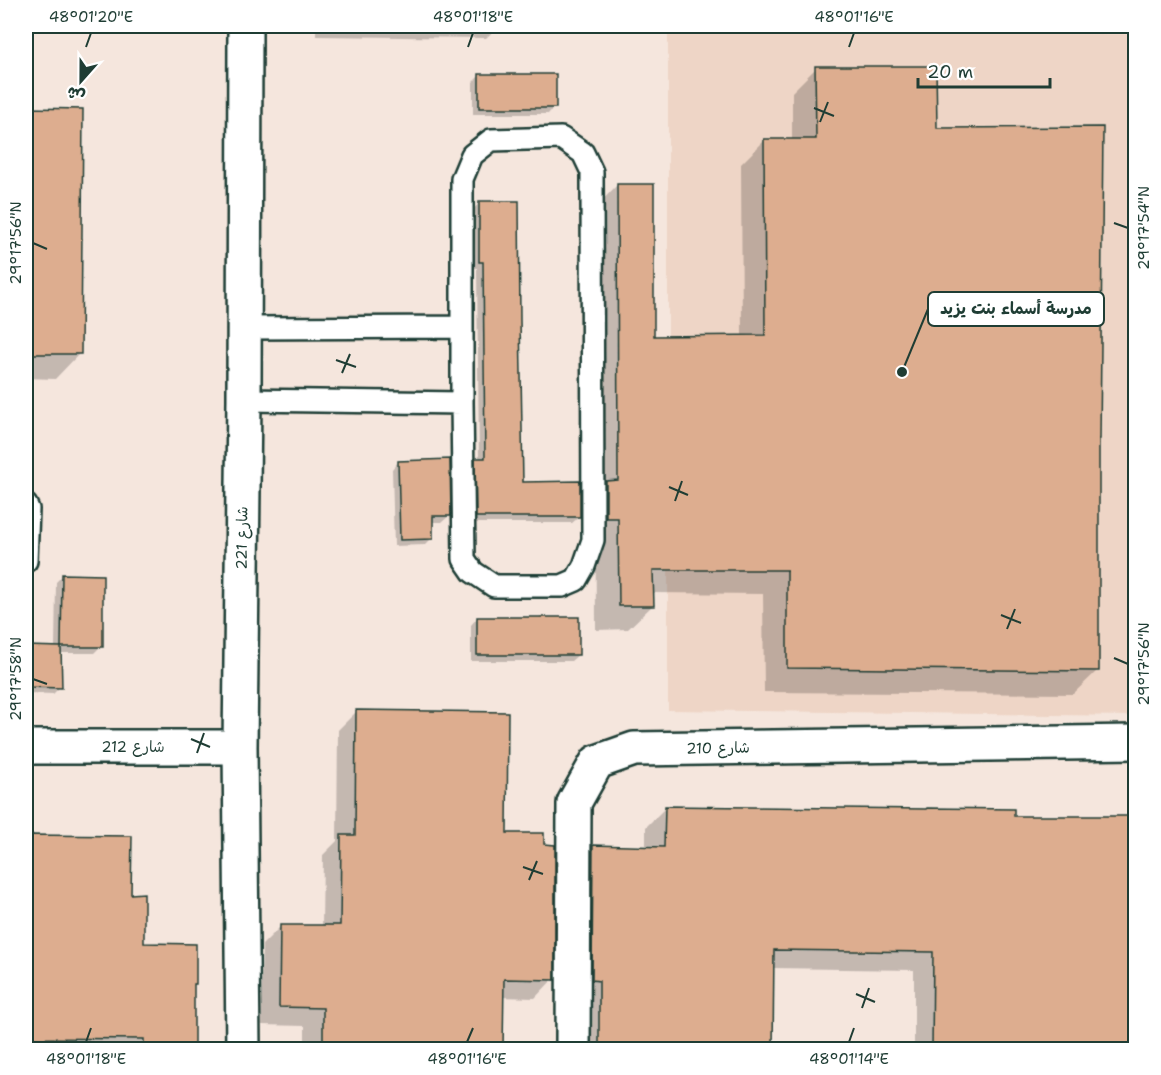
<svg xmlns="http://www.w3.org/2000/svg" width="1161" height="1075" viewBox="0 0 1161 1075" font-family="'Shantell Sans','Playpen Sans Arabic',sans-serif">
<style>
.built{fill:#eed5c6}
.shadow{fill:#0003}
.building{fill:#ddad8f;stroke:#1f3d34;stroke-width:1.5}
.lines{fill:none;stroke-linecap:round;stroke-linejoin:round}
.service-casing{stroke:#1f3d34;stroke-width:26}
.minor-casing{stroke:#1f3d34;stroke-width:38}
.service{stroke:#fff;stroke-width:21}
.minor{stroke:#fff;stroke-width:33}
.ticks{fill:none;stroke:#1f3d34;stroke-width:2}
.labels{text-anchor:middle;stroke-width:4.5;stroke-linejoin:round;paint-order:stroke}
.street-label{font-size:15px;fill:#1f3d34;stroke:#fff}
.leader{fill:none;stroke:#1f3d34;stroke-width:2}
.callout-dot{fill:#1f3d34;stroke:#fff;stroke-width:2}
.callout{fill:#fff;stroke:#1f3d34;stroke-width:2}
.callout-label{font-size:16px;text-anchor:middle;font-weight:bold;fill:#1f3d34}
.neatline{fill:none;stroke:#1f3d34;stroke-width:2}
.ticks-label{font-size:15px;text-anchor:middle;fill:#1f3d34}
</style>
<rect width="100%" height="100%" fill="#f5e6dd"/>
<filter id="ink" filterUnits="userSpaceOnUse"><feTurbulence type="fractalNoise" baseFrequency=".0167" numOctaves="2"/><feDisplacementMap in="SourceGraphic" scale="12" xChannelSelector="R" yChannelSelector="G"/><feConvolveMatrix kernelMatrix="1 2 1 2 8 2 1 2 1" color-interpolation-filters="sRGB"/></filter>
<g filter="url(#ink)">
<!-- built -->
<path class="built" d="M 668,28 L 1135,34 L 1135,716 L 668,710 Z"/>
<!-- shadow -->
<path class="shadow" d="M 316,26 L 499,26 L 486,38 L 316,36 Z
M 816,68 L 935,130 L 1099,439 L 1097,671 L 1073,694 L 764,692 L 763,594 L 652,593 L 652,606 L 628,629 L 596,630 L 594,209 L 617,185 L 652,337 L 742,337 L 741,164 L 764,141 L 792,140 L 792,92 Z
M 480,75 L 554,107 L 548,114 L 473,114 L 473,82 Z
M 26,110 L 82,111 L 79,354 L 55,379 L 26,378 Z
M 479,203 L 521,483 L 579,517 L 572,523 L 470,523 L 469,466 L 476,459 L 479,459 L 477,268 L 473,268 L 473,210 Z
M 398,462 L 449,516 L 442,522 L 431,522 L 432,538 L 425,545 L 394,546 L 392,469 Z
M 62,576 L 101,646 L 94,653 L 60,653 L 60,687 L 53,694 L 26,693 L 26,648 L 55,648 L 56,582 Z
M 477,618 L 578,655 L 571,661 L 471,661 L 471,625 Z
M 356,712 L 505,834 L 553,979 L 535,998 L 502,997 L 502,1050 L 305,1050 L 305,1026 L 262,1025 L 262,945 L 281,926 L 322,926 L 323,855 L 337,841 L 338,730 Z
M 665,808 L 1013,817 L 1136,1050 L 914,1050 L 914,970 L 772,968 L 772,1050 L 580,1050 L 574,866 L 593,847 L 646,848 L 646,827 Z
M 26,836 L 130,837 L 130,895 L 142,945 L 193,985 L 193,1050 L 26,1050 Z"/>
<!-- building -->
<path class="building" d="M 815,66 L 936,66 L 937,128 L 1103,127 L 1101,343 L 1100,439 L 1099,439 L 1099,671 L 787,668 L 787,570 L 653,570 L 654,606 L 619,606 L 618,518 L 606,518 L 606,481 L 618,480 L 617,184 L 654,184 L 654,336 L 765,335 L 764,139 L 816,139 Z
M 479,74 L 556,74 L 556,108 L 479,108 Z
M 26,108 L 83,109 L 81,354 L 26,354 Z
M 479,201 L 519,201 L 520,320 L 523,482 L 580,481 L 580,517 L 476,517 L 475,458 L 485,458 L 483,262 L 479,262 Z
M 450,459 L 451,516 L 433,516 L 433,539 L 400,540 L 398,461 Z
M 62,574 L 103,575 L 103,647 L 61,647 Z
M 477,617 L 579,617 L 579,655 L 477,655 Z
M 26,646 L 61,647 L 62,688 L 26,687 Z
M 356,710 L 508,712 L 507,833 L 544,833 L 544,844 L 555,845 L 555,980 L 504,979 L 503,1050 L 323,1050 L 323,1008 L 279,1007 L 280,925 L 340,925 L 341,835 L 355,835 Z
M 665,806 L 926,809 L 927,808 L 1014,809 L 1014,816 L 1136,816 L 1136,1050 L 932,1050 L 933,952 L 774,950 L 773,1050 L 599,1050 L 599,981 L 592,980 L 593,845 L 664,847 Z
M 26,835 L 132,836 L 131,894 L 144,893 L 144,943 L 196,944 L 196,984 L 194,984 L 194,1046 L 144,1046 L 144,1039 L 26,1038 Z"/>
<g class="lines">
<!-- service casing -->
<g class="service-casing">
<path id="service" d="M 561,138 L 583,153 L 592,172 L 593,540 L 584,566 L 576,580 L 562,586 L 494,586 L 473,572 L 464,559 L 462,403 L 462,179 L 472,155 L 491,140 Z
M 244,328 L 461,327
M 244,400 L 462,403
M 26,505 L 28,509 L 26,561"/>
</g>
<!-- minor casing -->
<g class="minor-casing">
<path id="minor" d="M 26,747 L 240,747
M 243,1050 L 240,747 L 244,400 L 245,26
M 573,1050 L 574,803 L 597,762 L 634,749 L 1136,742"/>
</g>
<!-- service -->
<use href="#service" class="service"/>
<!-- minor -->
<use href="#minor" class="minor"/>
</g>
</g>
<!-- ticks -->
<path class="ticks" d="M 86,47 L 91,33M 468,47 L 473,33M 849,47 L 854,33M 814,108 L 834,116M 820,122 L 828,102M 1114,223 L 1128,228M 33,243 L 47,249M 336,360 L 356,367M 342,373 L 350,354M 669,487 L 688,495M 675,501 L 682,481M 1001,615 L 1021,623M 1007,629 L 1015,609M 1114,658 L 1128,664M 33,679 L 47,684M 191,739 L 210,747M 197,753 L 204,733M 523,867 L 543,874M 529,880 L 537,861M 856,994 L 875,1002M 862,1008 L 869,988M 86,1042 L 91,1028M 467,1042 L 473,1028M 849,1042 L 854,1028"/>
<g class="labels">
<!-- street labels -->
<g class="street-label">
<text transform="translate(242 538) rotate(-89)" y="5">شارع 221</text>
<text x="133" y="752">شارع 212</text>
<text transform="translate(718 748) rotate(-1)" y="5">شارع 210</text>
</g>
</g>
<!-- callouts -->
<path class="leader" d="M902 372L928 309"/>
<circle class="callout-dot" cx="902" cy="372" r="6"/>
<rect class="callout" x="928" y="292" width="176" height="34" rx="6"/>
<g class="callout-label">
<text x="1016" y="314">مدرسة أسماء بنت يزيد</text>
</g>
<!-- margin -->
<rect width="1161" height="1075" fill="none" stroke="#fff" stroke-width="66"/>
<!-- north arrow -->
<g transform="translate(81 81) rotate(201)" stroke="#ffffff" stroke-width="4.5" paint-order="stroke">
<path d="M0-4.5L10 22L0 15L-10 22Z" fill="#1f3d34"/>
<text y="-9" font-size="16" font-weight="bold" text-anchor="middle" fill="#1f3d34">ش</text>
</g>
<!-- scale -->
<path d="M918 78v9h132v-9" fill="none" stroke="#1f3d34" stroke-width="3"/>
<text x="927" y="78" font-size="18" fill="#1f3d34" stroke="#ffffff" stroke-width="4.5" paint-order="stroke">20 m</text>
<rect x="33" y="33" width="1095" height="1009" class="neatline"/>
<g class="ticks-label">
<text x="91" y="22">48°01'20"E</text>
<text x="473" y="22">48°01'18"E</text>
<text x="854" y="22">48°01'16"E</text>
<text transform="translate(1144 228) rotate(-90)" y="5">29°17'54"N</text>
<text transform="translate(16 243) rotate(-90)" y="5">29°17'56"N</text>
<text transform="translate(1144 664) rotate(-90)" y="5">29°17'56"N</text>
<text transform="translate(16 679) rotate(-90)" y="5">29°17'58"N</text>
<text x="86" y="1064">48°01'18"E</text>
<text x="467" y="1064">48°01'16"E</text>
<text x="849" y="1064">48°01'14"E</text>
</g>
</svg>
